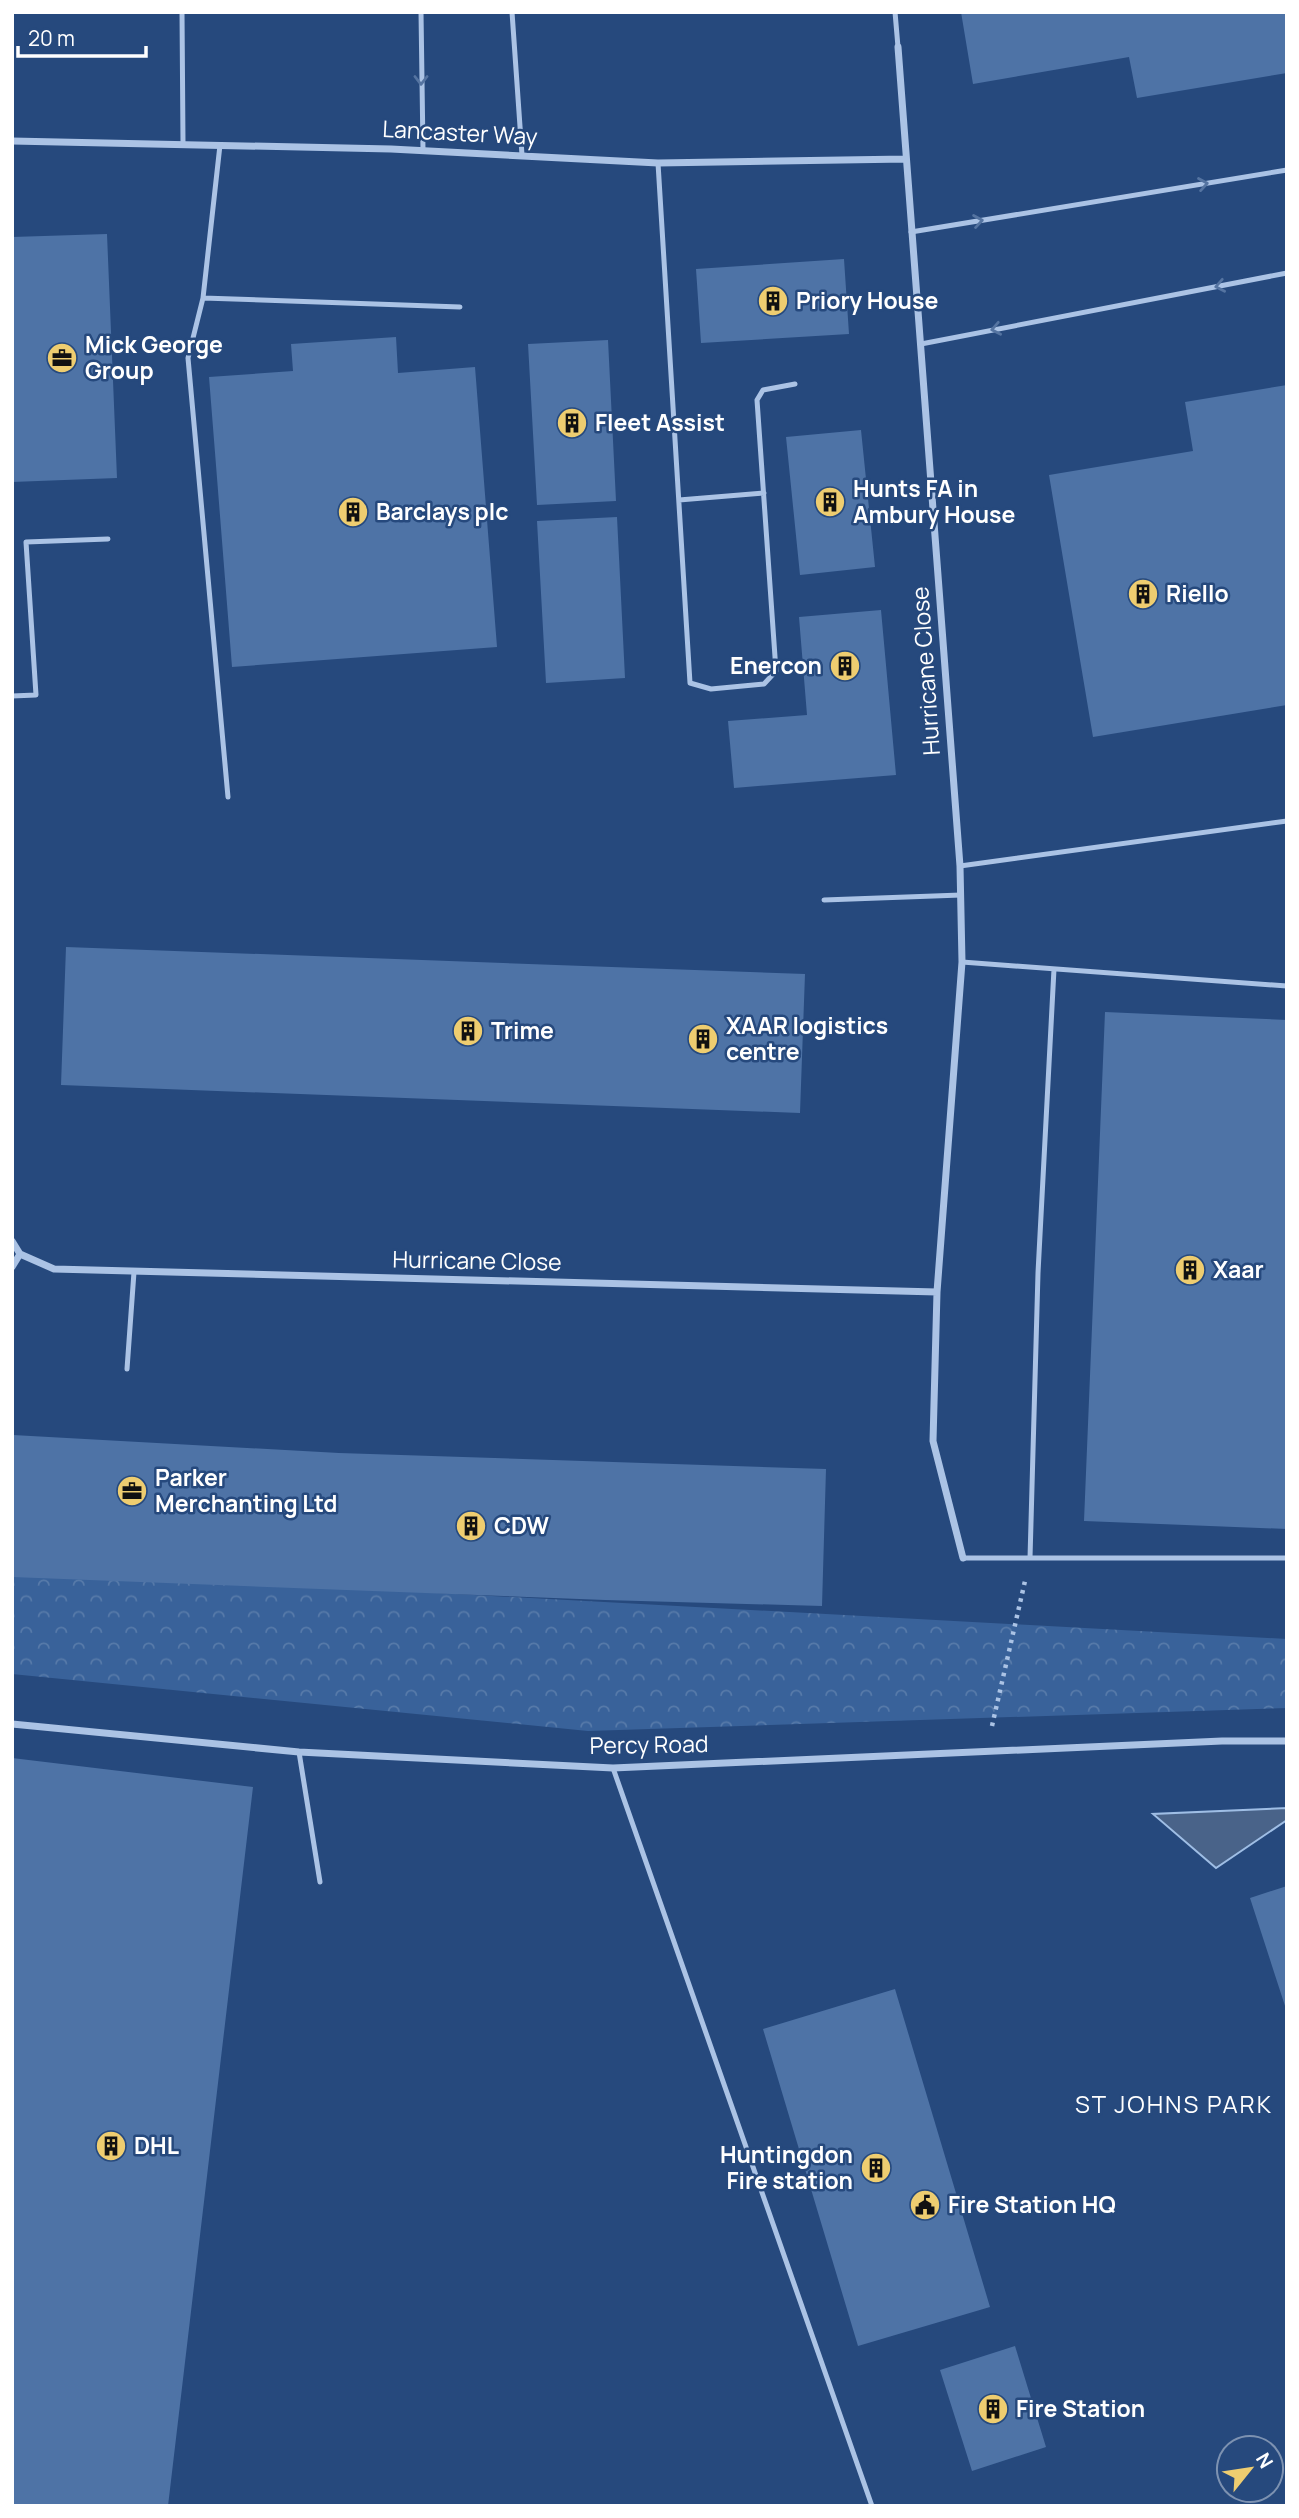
<svg xmlns="http://www.w3.org/2000/svg" width="1299" height="2518" viewBox="0 0 1299 2518" font-family="Manrope,sans-serif">
<style>
.forest{fill:url(#forest-crowns)}
.water{fill:#496389;stroke:#9fbee5;stroke-width:2}
.building{fill:#4e73a6}
.lines{fill:none;stroke-linecap:round;stroke-linejoin:round}
.path{stroke:#abc3e5;stroke-width:4.5;stroke-dasharray:3.5 5;stroke-linecap:butt}
.service{stroke:#abc3e5;stroke-width:5}
.minor{stroke:#abc3e5;stroke-width:7}
.oneway{stroke:#5574a1}
.labels{text-anchor:middle;stroke-width:5;stroke-linejoin:round;paint-order:stroke}
.street-label{font-size:23px;fill:#fff;stroke:#26497d}
.poi-label{font-size:23px;font-weight:bold;fill:#fff;stroke:#26497d;text-anchor:start}
.neighbourhood-label{font-size:24px;letter-spacing:2px;fill:#fff;stroke:#26497d}
</style>
<defs>
<pattern id="forest-crowns" width="20" height="18" patternUnits="userSpaceOnUse" patternTransform="scale(1.75)"><rect width="20" height="18" fill="#39629a"/><path d="M2 6a3 3 0 1 1 6 0M12 15a3 3 0 1 1 6 0" fill="none" stroke="#577aa9"/></pattern>
</defs>
<rect width="100%" height="100%" fill="#26497d"/>
<!-- forest -->
<path class="forest" d="M 12,1570 L 1287,1639 L 1287,1708 L 588,1731 L 12,1674 Z"/>
<!-- water -->
<path class="water" d="M 1287,1808 L 1287,1820 L 1216,1868 L 1153,1814 Z"/>
<!-- building -->
<path class="building" d="M 961,12 L 1287,12 L 1287,73 L 1137,98 L 1129,57 L 973,84 Z
M 107,234 L 117,478 L 12,482 L 12,237 Z
M 844,259 L 849,334 L 701,343 L 696,269 Z
M 396,337 L 398,373 L 475,367 L 497,647 L 232,667 L 209,377 L 293,371 L 291,344 Z
M 608,340 L 616,501 L 537,505 L 528,344 Z
M 1287,385 L 1287,705 L 1093,737 L 1049,475 L 1193,451 L 1185,402 Z
M 861,430 L 875,567 L 800,575 L 786,437 Z
M 617,517 L 625,678 L 546,683 L 537,521 Z
M 881,610 L 896,775 L 734,788 L 728,721 L 807,715 L 799,617 Z
M 66,947 L 805,974 L 800,1113 L 61,1085 Z
M 1105,1012 L 1287,1020 L 1287,1529 L 1084,1521 Z
M 13,1435 L 339,1453 L 826,1469 L 822,1606 L 605,1600 L 12,1577 Z
M 12,1758 L 253,1787 L 168,2506 L 12,2506 Z
M 1287,1886 L 1287,2009 L 1286,2009 L 1250,1898 Z
M 895,1989 L 990,2307 L 858,2346 L 763,2029 Z
M 1015,2346 L 1046,2447 L 972,2471 L 940,2370 Z"/>
<g class="lines">
<!-- path -->
<path class="path" d="M 992,1726 L 1025,1581"/>
<!-- service -->
<path class="service" d="M 182,12 L 183,143
M 421,12 L 423,150
M 512,12 L 522,155
M 895,12 L 898,47
M 220,145 L 203,298 L 460,307
M 658,163 L 690,683 L 711,689 L 764,684 L 776,671 L 757,400 L 763,390 L 795,384
M 911,232 L 1287,170
M 203,298 L 188,358 L 228,797
M 921,344 L 1287,273
M 679,500 L 764,493
M 12,696 L 36,695 L 26,542 L 108,539
M 960,866 L 1287,821
M 824,900 L 961,895
M 962,962 L 1287,986
M 127,1369 L 134,1272
M 963,1558 L 1287,1558
M 1030,1558 L 1038,1273 L 1054,969
M 299,1752 L 320,1882
M 613,1768 L 872,2506"/>
<!-- minor -->
<path class="minor" d="M 898,47 L 960,866 L 962,962 L 937,1292 L 933,1441 L 963,1558
M 12,141 L 391,149 L 658,163 L 906,159
M 12,1241 L 20,1254 L 12,1267
M 20,1254 L 54,1269 L 937,1292
M 12,1724 L 299,1752 L 613,1768 L 1222,1741 L 1287,1741"/>
</g>
<!-- one-way arrows -->
<defs><path id="oneway-chevron" d="M-2-3.5L2.5 0L-2 3.5" fill="none" stroke-width="1.6" stroke-linecap="round" stroke-linejoin="round" transform="scale(1.75)"/></defs>
<g class="oneway">
<use href="#oneway-chevron" transform="translate(421 80) rotate(90)"/>
<use href="#oneway-chevron" transform="translate(1203 184) rotate(-10)"/>
<use href="#oneway-chevron" transform="translate(978 221) rotate(-9)"/>
<use href="#oneway-chevron" transform="translate(1220 286) rotate(169)"/>
<use href="#oneway-chevron" transform="translate(996 329) rotate(169)"/>
</g>
<!-- icons -->
<defs>
<g id="building-disc" transform="scale(1.575)"><circle r="9.5" fill="#eecd70" stroke="#26497d"/><path d="M-4-6H4V6H1V3H-1V6H-4ZM-2.5-4.3h1.7v1.8h-1.7ZM.8-4.3h1.7v1.8H.8ZM-2.5-1h1.7V.8h-1.7ZM.8-1h1.7V.8H.8Z" fill="#111"/></g>
<g id="office-disc" transform="scale(1.575)"><circle r="9.5" fill="#eecd70" stroke="#26497d"/><path d="M-6-3h4V-5.5h4V-3h4V5H-6ZM-1-4.5V-3h2v-1.5ZM-6 0V1H6V0Z" fill="#111"/></g>
<g id="civic-disc" transform="scale(1.575)"><circle r="9.5" fill="#eecd70" stroke="#26497d"/><path d="M-.6-6.5H3V-4.5H.6V-3L4-1V1h2V6H-6V1h2V-1L-.6-3ZM-1.2 2.5V6h2.4V2.5Z" fill="#111"/></g>
</defs>
<g fill-rule="evenodd">
<use href="#building-disc" x="773" y="301"/>
<use href="#office-disc" x="62" y="358"/>
<use href="#building-disc" x="572" y="423"/>
<use href="#building-disc" x="830" y="502"/>
<use href="#building-disc" x="353" y="512"/>
<use href="#building-disc" x="1143" y="594"/>
<use href="#building-disc" x="845" y="666"/>
<use href="#building-disc" x="468" y="1031"/>
<use href="#building-disc" x="703" y="1039"/>
<use href="#building-disc" x="1190" y="1270"/>
<use href="#office-disc" x="132" y="1491"/>
<use href="#building-disc" x="471" y="1526"/>
<use href="#building-disc" x="111" y="2146"/>
<use href="#building-disc" x="876" y="2168"/>
<use href="#civic-disc" x="925" y="2205"/>
<use href="#building-disc" x="993" y="2409"/>
</g>
<g class="labels">
<!-- street labels -->
<g class="street-label">
<text transform="translate(460 133) rotate(3)" y="8">Lancaster Way</text>
<text transform="translate(926 671) rotate(-94)" y="8">Hurricane Close</text>
<text transform="translate(477 1261) rotate(1)" y="8">Hurricane Close</text>
<text transform="translate(649 1745) rotate(-1)" y="8">Percy Road</text>
</g>
<!-- poi labels -->
<g class="poi-label">
<text x="796" y="309">Priory House</text>
<text x="85" y="353">Mick George<tspan x="85" dy="26">Group</tspan></text>
<text x="595" y="431">Fleet Assist</text>
<text x="853" y="497">Hunts FA in<tspan x="853" dy="26">Ambury House</tspan></text>
<text x="376" y="520">Barclays plc</text>
<text x="1166" y="602">Riello</text>
<text x="822" y="674" text-anchor="end">Enercon</text>
<text x="726" y="1034">XAAR logistics<tspan x="726" dy="26">centre</tspan></text>
<text x="491" y="1039">Trime</text>
<text x="1213" y="1278">Xaar</text>
<text x="155" y="1486">Parker<tspan x="155" dy="26">Merchanting Ltd</tspan></text>
<text x="494" y="1534">CDW</text>
<text x="134" y="2154">DHL</text>
<text x="853" y="2163" text-anchor="end">Huntingdon<tspan x="853" dy="26">Fire station</tspan></text>
<text x="948" y="2213">Fire Station HQ</text>
<text x="1016" y="2417">Fire Station</text>
</g>
<!-- neighbourhood labels -->
<g class="neighbourhood-label">
<text x="1174" y="2113">ST JOHNS PARK</text>
</g>
</g>
<!-- border -->
<rect width="1299" height="2518" fill="none" stroke="#ffffff" stroke-width="28"/>
<!-- north arrow -->
<g transform="translate(1250 2469) rotate(60)"><circle r="33" fill="#26497d" stroke="#7d92b1" stroke-width="2"/>
<path d="M0-5L12 26L0 18L-12 26Z" fill="#eecd70"/>
<text y="-10" font-size="19" font-weight="bold" text-anchor="middle" fill="#ffffff">N</text>
</g>
<!-- scale -->
<path d="M18 46v10h128v-10" fill="none" stroke="#ffffff" stroke-width="3.5"/>
<text x="28" y="46" font-size="21" fill="#ffffff" stroke="#26497d" stroke-width="5" paint-order="stroke">20 m</text>
</svg>
